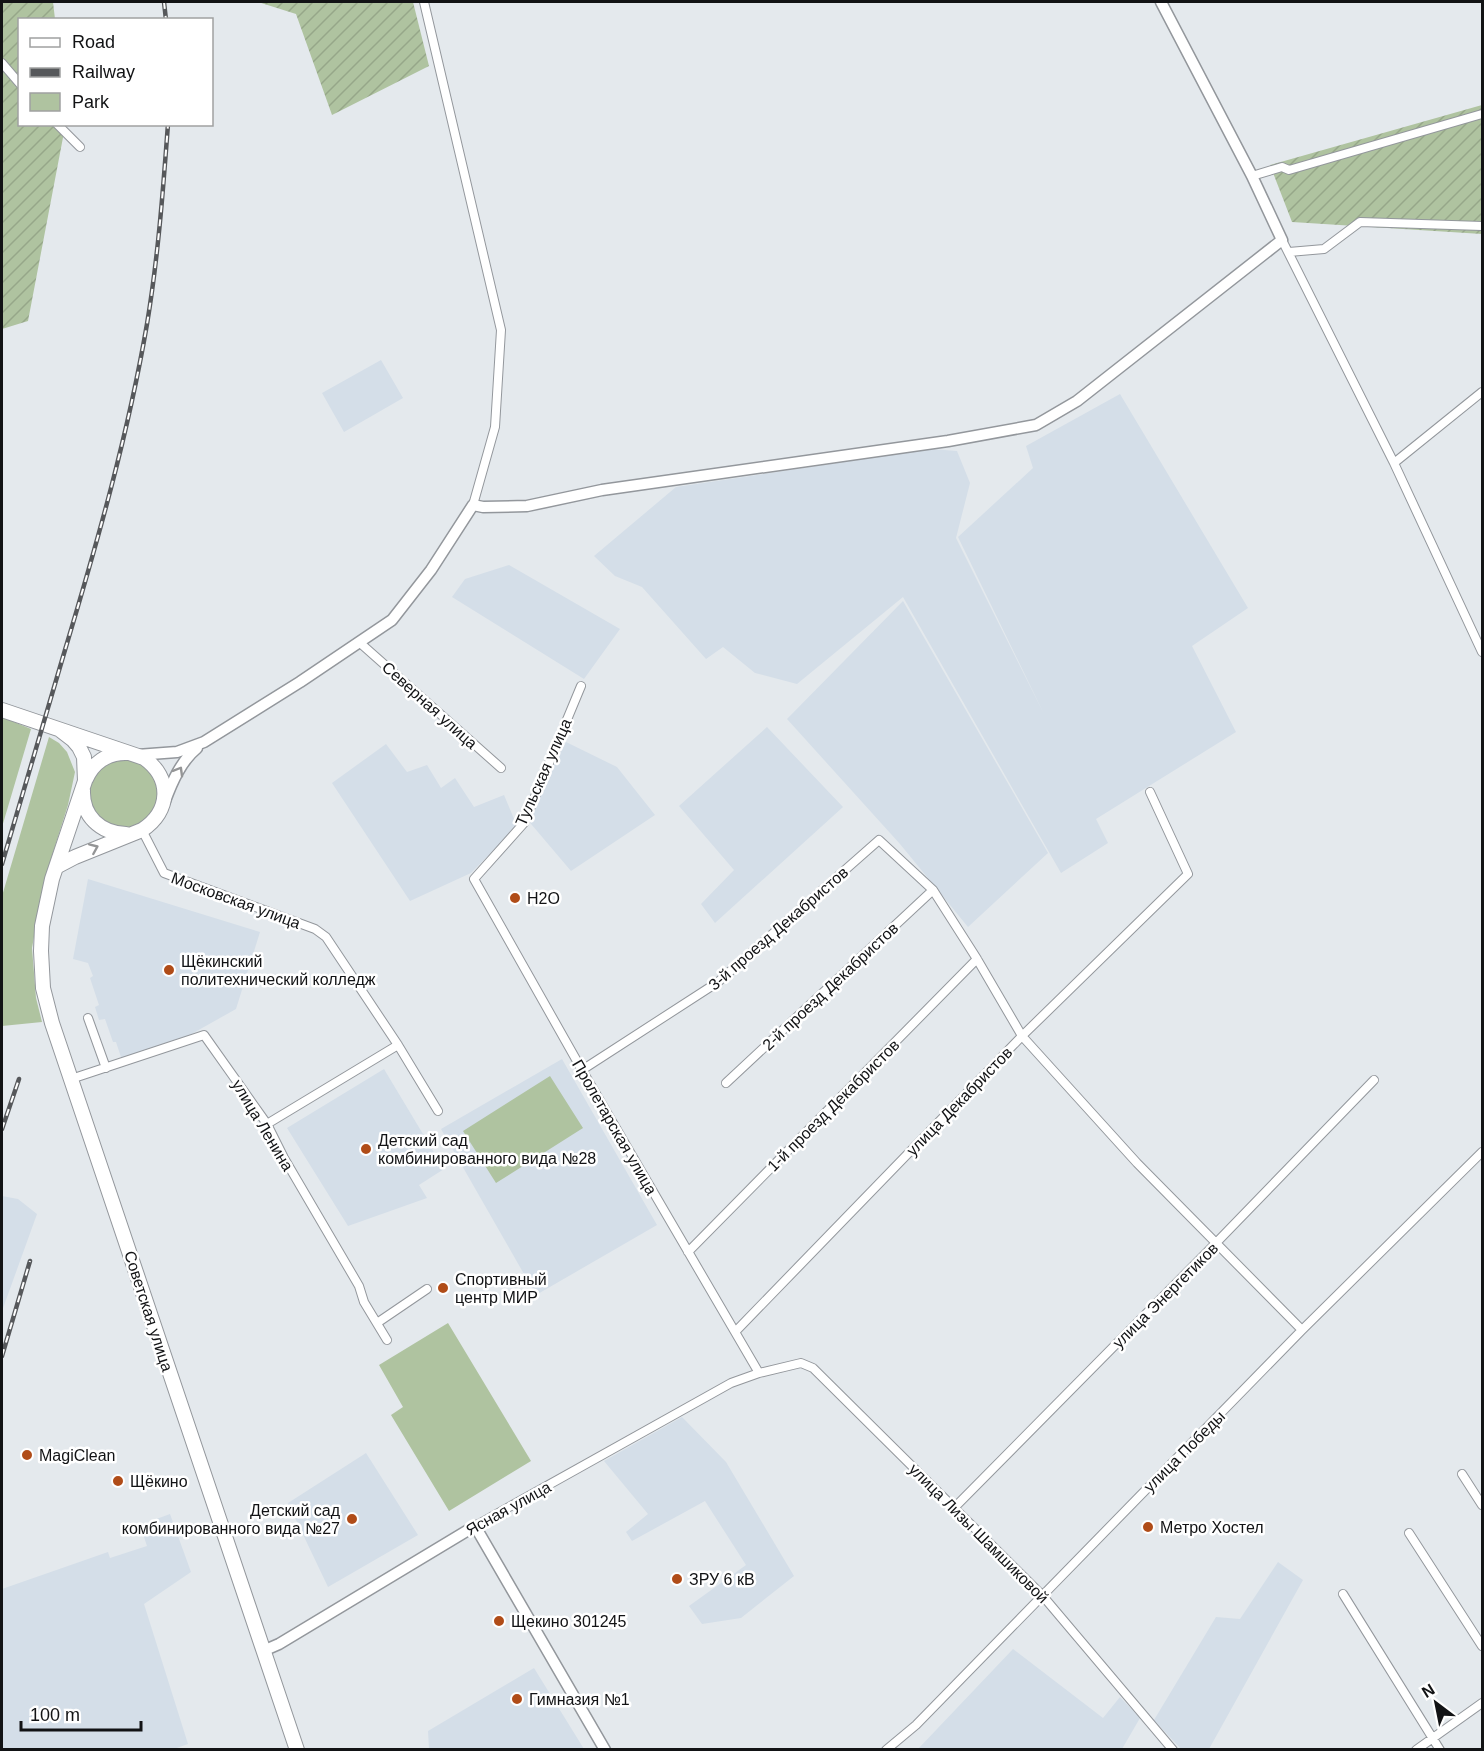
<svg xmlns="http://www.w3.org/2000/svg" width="1484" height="1751" viewBox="0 0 1484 1751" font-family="Arial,sans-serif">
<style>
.built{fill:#d4dee8}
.green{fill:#afc3a0}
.garden{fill:url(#garden-furrows)}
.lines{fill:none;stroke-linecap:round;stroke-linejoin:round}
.minor-casing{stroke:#93979c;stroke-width:10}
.tertiary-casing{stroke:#93979c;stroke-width:13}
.primary-casing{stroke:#93979c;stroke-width:16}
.minor{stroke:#fff;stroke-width:8}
.tertiary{stroke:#fff;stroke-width:10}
.primary{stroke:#fff;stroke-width:14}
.rail-casing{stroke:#56585b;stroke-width:4.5}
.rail{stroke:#fff;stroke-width:2;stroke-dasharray:7;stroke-linecap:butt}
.oneway{stroke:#949596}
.poi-dot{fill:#b04c18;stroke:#fff;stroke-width:2}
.labels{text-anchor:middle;stroke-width:5;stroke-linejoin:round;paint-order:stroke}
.street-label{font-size:16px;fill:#121315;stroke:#fff}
.poi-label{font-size:16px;fill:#121315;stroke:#fff;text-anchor:start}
</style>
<defs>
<pattern id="garden-furrows" width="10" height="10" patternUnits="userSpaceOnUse" patternTransform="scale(1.5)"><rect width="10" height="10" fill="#afc3a0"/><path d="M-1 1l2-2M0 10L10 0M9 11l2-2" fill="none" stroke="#96a789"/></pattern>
</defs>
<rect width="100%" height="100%" fill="#e4e9ed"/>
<!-- built -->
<path class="built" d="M 381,360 L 403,398 L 344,432 L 322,393 Z
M 1120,394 L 1248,608 L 1192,646 L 1236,732 L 1096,819 L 1108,843 L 1061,873 L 903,597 L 797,684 L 755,673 L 723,647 L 706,659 L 642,587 L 615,576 L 594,556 L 676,487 L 931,449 L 957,451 L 970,483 L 956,538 L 1044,714 L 958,537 L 1033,468 L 1026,446 Z
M 509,565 L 620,629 L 584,679 L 452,597 L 465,579 Z
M 903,601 L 1048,853 L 968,927 L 900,844 L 787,719 Z
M 767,727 L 843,807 L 715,923 L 701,904 L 734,870 L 679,806 Z
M 566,742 L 617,767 L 655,815 L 571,871 L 526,818 Z
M 386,744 L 407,772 L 427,765 L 441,788 L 455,778 L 474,807 L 504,795 L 517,826 L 471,873 L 410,901 L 332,783 Z
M 88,879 L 260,932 L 236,1009 L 179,1041 L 122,1060 L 116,1042 L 113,1042 L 105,1019 L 99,1020 L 95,1007 L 99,1005 L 90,978 L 93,976 L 88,963 L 73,959 Z
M 562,1059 L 657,1225 L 536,1295 L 441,1129 Z
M 384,1069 L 444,1169 L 419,1185 L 427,1198 L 348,1226 L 287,1128 Z
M 2,1196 L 18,1199 L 37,1214 L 2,1311 Z
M 682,1417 L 726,1462 L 794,1576 L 741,1618 L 702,1624 L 689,1606 L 746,1565 L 705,1501 L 632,1541 L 626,1532 L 648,1514 L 604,1461 Z
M 366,1453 L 418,1535 L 328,1587 L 288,1503 Z
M 170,1514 L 191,1572 L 144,1604 L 188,1744 L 171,1750 L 2,1749 L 2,1589 L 108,1552 L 110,1558 L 147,1546 L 140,1525 Z
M 1278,1562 L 1303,1580 L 1209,1749 L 1181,1749 L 1154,1720 L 1216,1617 L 1240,1619 Z
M 1013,1649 L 1103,1718 L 1120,1697 L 1140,1718 L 1122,1749 L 918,1749 Z
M 534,1668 L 584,1749 L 429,1749 L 428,1731 Z"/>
<!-- green -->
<path class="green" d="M 2,717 L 31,729 L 2,827 Z
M 49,737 L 59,743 L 67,752 L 75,772 L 68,805 L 44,881 L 32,948 L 36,998 L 42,1022 L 2,1026 L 2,896 Z
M89 793a35 35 0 1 1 70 0a35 35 0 1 1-70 0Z
M 550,1076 L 583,1128 L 496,1183 L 463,1131 Z
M 448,1323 L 531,1461 L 449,1511 L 391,1415 L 403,1407 L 379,1365 Z"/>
<!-- garden -->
<path class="garden" d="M 2,2 L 53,2 L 55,19 L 20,20 L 20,124 L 65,125 L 65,127 L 28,321 L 2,329 Z
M 258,2 L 413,2 L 429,66 L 332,115 L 296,14 Z
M 1482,105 L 1482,234 L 1292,222 L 1270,165 Z"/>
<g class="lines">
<!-- minor casing -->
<g class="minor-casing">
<path id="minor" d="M 424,2 L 501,330 L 495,427 L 473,505
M 2,63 L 20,84
M 57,124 L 80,147
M 1252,176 L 1282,167 L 1289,170 L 1482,114
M 1282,240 L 1394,463 L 1482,652
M 1289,252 L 1324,249 L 1360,222 L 1482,226
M 1394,463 L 1482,392
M 359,642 L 501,768
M 581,686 L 524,823 L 474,879 L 582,1070 L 759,1373
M 142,830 L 164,873 L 315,929 L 326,937 L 398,1045 L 267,1124
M 88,1018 L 106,1068
M 398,1045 L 438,1111
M 582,1070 L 718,982 L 879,840 L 933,890 L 977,959 L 1022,1036 L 1137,1163 L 1302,1330
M 71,1079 L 204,1035 L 267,1124 L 284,1158 L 359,1286 L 364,1302 L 387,1340
M 726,1083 L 933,890
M 688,1252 L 977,959
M 377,1323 L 427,1289
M 736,1331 L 1022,1036 L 1188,874 L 1150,792
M 1462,1474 L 1482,1505
M 954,1508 L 1216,1243 L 1374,1080
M 475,1526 L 731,1383 L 759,1373 L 801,1363 L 813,1368 L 1042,1595 L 1173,1750
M 1409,1533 L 1482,1646
M 1343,1594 L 1440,1750
M 886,1750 L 916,1725 L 1302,1330 L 1482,1152
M 1416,1750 L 1482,1703"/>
</g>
<!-- tertiary casing -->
<g class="tertiary-casing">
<path id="tertiary" d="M 137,755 L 177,752 L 204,742 L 300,682 L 392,620 L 431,570 L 473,505 L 483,507 L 527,506 L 602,490 L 948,441 L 1036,425 L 1077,401 L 1282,240 L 1252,176 L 1161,2
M 165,801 C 172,782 181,761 197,748
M 263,1651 L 279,1644 L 475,1526 L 605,1750"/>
</g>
<!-- primary casing -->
<g class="primary-casing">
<path id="primary" d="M 2,710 L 144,758 C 172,778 171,811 142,830 L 75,857 L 56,867
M 60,730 L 73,740 L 79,747 L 84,757 L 85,781 L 52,879 L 42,926 L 41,951 L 43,988 L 52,1023 L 297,1750
M 86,779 C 93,763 107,753 125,753
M 83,790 C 82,816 100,833 126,834"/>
</g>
<!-- minor -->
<use href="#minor" class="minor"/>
<!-- tertiary -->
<use href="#tertiary" class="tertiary"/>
<!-- primary -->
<use href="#primary" class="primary"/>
<!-- rail casing -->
<g class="rail-casing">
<path id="rail" d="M 164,2 L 166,20
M 2,864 C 23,793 44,722 65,650 C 97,543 128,435 147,324 C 158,258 163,191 168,124
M 2,1129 L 19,1079
M 2,1356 L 30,1261"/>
</g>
<!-- rail -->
<use href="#rail" class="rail"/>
</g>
<!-- one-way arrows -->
<defs><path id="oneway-chevron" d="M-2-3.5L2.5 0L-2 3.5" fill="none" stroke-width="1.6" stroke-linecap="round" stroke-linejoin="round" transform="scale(1.5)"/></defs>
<g class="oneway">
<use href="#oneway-chevron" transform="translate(179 771) rotate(-60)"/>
<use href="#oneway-chevron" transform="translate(94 848) rotate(-23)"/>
</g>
<!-- markers -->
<g class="poi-dot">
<circle cx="515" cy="898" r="6"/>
<circle cx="169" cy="970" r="6"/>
<circle cx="366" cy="1149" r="6"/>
<circle cx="443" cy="1288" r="6"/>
<circle cx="27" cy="1455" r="6"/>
<circle cx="118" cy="1481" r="6"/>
<circle cx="352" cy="1519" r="6"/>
<circle cx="1148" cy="1527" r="6"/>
<circle cx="677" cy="1579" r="6"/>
<circle cx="499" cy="1621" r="6"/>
<circle cx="517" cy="1699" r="6"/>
</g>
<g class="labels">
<!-- street labels -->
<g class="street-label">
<text transform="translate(430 705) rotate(42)" y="6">Северная улица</text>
<text transform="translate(543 772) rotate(-66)" y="6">Тульская улица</text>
<text transform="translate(236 900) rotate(20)" y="6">Московская улица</text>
<text transform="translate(778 928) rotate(-41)" y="6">3-й проезд Декабристов</text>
<text transform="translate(830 986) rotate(-43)" y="6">2-й проезд Декабристов</text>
<text transform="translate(959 1101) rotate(-46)" y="6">улица Декабристов</text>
<text transform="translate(833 1105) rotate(-45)" y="6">1-й проезд Декабристов</text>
<text transform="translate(263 1125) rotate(59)" y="6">улица Ленина</text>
<text transform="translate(615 1127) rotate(60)" y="6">Пролетарская улица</text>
<text transform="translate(1165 1295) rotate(-45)" y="6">улица Энергетиков</text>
<text transform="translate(149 1311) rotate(72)" y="6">Советская улица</text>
<text transform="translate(1184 1451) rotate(-45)" y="6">улица Победы</text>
<text transform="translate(508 1508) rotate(-29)" y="6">Ясная улица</text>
<text transform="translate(979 1533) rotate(45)" y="6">улица Лизы Шамшиковой</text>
</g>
<!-- poi labels -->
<g class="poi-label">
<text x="527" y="904">Н2О</text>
<text x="181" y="967">Щёкинский<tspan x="181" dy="18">политехнический колледж</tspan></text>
<text x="378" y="1146">Детский сад<tspan x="378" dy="18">комбинированного вида №28</tspan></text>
<text x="455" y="1285">Спортивный<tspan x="455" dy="18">центр МИР</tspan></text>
<text x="39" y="1461">MagiClean</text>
<text x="130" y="1487">Щёкино</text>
<text x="340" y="1516" text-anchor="end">Детский сад<tspan x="340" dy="18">комбинированного вида №27</tspan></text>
<text x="1160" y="1533">Метро Хостел</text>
<text x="689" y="1585">ЗРУ 6 кВ</text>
<text x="511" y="1627">Щекино 301245</text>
<text x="529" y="1705">Гимназия №1</text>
</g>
</g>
<!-- border -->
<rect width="1484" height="1751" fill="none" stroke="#121315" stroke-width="6"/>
<!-- legend -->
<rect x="18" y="18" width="195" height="108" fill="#ffffff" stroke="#a0a1a1" stroke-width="1.5"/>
<rect x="30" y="38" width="30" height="9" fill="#ffffff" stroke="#a0a1a1" stroke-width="1.5"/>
<text x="72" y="48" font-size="18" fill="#121315">Road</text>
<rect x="30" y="68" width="30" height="9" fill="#56585b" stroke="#a0a1a1" stroke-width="1.5"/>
<text x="72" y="78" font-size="18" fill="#121315">Railway</text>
<rect x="30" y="93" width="30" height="18" fill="#afc3a0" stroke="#a0a1a1" stroke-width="1.5"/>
<text x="72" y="108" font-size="18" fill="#121315">Park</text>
<!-- north arrow -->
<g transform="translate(1436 1703) rotate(328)" stroke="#ffffff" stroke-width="4.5" paint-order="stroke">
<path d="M0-4.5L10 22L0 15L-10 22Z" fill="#121315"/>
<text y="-9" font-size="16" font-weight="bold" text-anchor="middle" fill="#121315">N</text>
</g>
<!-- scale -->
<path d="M21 1721v9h120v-9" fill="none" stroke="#121315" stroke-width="3"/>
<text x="30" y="1721" font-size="18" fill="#121315" stroke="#ffffff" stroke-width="4.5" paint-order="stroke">100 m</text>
</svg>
